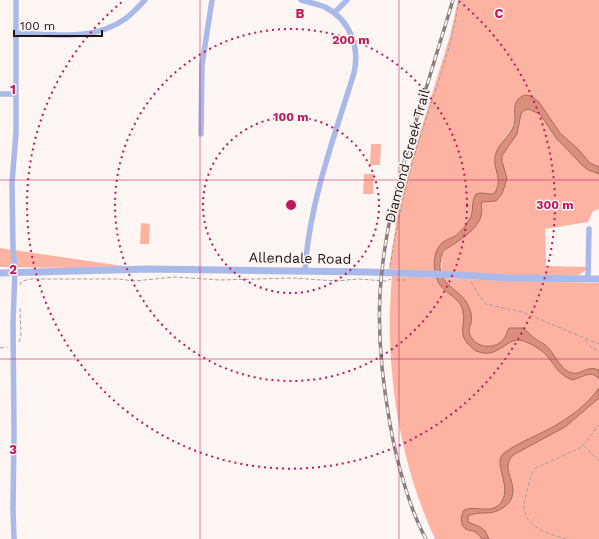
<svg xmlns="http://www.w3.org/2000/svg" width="599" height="539" viewBox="0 0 599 539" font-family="'Work Sans',sans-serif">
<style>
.green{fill:#feb3a2}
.water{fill:#dc8e7c;stroke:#a36a5d}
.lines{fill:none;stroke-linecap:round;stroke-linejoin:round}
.path{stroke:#a79e9c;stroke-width:1;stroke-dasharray:4 2;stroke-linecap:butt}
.minor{stroke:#a9b9e9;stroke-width:5.5}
.tertiary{stroke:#a9b9e9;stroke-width:7}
.rail-casing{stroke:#89807e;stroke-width:3.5}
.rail{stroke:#fff5f3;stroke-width:2;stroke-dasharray:6;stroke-linecap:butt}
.grid{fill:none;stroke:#c2185b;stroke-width:1;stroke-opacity:0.55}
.ring{fill:none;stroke:#c2185b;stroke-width:2;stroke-dasharray:2 4}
.labels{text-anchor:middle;stroke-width:3;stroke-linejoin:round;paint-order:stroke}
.street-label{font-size:14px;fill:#1e1614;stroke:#fff5f3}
.grid-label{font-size:13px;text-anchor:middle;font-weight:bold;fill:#c2185b;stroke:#fff5f3;stroke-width:3;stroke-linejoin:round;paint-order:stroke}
.centre{fill:#c2185b;stroke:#fff5f3;stroke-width:2}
.ring-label{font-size:12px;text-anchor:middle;font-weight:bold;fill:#c2185b;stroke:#fff5f3;stroke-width:3;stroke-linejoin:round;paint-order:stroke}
</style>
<rect width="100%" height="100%" fill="#fff5f3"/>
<!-- green -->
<path class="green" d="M 458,0 L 599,0 L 599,167 C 589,164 585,157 578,150 C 572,143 565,139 560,133 C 550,120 544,105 531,96 L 517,102 L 514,110 L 514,124 L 495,154 L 495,160 L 499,180 L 495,193 L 491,195 L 485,193 L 473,202 C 474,218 467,228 454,236 C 450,239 446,240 443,243 C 437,248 434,265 435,272 L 389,269 L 398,211 L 402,191 L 450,36 Z
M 528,109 L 540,114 L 556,138 L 582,165 L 588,170 L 599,174 L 599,209 L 593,211 L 588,222 L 545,229 L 546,266 L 586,267 L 586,270 L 579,275 L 522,276 L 441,273 L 442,254 C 455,239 487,230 481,204 L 482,202 L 488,202 L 500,197 L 502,194 L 507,179 L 502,161 L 502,156 L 512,143 L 520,122 L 521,114 L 523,111 Z
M 371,144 L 381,144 L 380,165 L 370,165 Z
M 364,174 L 374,174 L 373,194 L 363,194 Z
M 141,223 L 150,224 L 149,244 L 140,244 Z
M 0,248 L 143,269 L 0,267 Z
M 392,276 L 513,281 L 599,283 L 599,539 L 435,539 C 398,458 384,364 392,276 Z"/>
<!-- water -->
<path class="water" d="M 525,95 L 531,96 L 539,102 L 560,133 L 578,149 L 590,163 L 599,167 L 599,174 L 588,170 L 582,165 L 556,138 L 540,114 L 528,109 L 523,111 L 521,114 L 517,134 L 502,156 L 502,161 L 507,179 L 502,194 L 496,201 L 482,202 L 481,204 C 486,223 467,235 454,244 C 450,247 444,249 442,254 C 441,257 440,263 440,266 C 440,286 460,289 468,305 C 471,310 472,317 471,323 C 470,326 469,329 469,332 C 473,349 497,351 505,337 C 507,334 507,331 509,328 L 523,328 C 527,331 530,334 533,337 C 539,342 545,343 550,350 C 556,357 562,371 572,373 C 582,375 586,365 599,370 L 599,379 C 591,369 582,378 572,380 C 558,374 557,368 548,357 C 543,351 534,345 526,342 C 506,333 501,361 476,351 C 473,349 470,346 467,343 C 458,331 466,325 463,312 C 461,298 447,295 440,285 C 437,281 436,276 435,271 C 433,262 435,249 442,243 C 446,240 451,238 455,236 C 461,231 466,226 469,220 C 475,211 470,203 476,194 C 483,191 489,196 495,193 C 503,176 493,171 495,157 C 496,146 510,136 514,125 C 517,115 509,101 525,95 Z
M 599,388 L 599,398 L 565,427 L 513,455 C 500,469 517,480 512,497 C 511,501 508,504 504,507 C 491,517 480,510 468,516 L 468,522 L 480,527 L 485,531 L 489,539 L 482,539 C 480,536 478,534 475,532 C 469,529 474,532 468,530 C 460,528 460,516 464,510 C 475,505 489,514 499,505 C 514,490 494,466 502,455 C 510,447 529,439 539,434 C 562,423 584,409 599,388 Z"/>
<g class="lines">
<!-- path -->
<path class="path" d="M 390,266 C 397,225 405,186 417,147 C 432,98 452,50 459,0
M 396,280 L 407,280
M 471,282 L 482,300 L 486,304 L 522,312 L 599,344
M 20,285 L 22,281 L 31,279 L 119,279 L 134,281 L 175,277 L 220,280 L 293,278 L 336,281 L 358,279 L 386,281 L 391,279
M 585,340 L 590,346 L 599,352
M 19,342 L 21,336 L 20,308
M 0,348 L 7,347
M 584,446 L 599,461
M 566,539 C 550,534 524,528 524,506 C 524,501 526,496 527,491 C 529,483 530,474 536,468 L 580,448 L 586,442 L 599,425"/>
<!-- minor -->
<path class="minor" d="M 301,0 C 309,2 317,4 325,7 C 350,20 360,47 354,73 C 334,138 309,203 305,271
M 334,13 L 347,0
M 16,33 C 53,34 92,42 125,19 C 132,14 138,7 145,0
M 0,94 L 16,94
M 201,134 L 202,65 L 212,0
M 588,279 L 589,229
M 14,539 L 13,509 L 14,433 L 13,323 L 15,269 L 13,249 L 12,183 L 16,132 L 16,0"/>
<!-- tertiary -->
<path class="tertiary" d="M 0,273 L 149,269 L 367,272 L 455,275 L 509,278 L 599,279"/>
<!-- rail casing -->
<g class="rail-casing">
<path id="rail" d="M 426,539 C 409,508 396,459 390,424 C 381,374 376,321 382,271 C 387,219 402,168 417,118 C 429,79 441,39 453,0"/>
</g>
<!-- rail -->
<use href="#rail" class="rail"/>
</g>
<!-- grid -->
<path class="grid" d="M 200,0 L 200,539M 399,0 L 399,539M 0,180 L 599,180M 0,359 L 599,359"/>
<!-- distance rings -->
<g class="ring">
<circle cx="291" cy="205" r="88"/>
<circle cx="291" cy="205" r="176"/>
<path d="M459 1A264 264 0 1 1 123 1"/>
</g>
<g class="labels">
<!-- street labels -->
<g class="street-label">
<text transform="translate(407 156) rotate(-75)" y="5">Diamond Creek Trail</text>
<text transform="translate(300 258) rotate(1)" y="5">Allendale Road</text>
</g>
</g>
<g class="grid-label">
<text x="300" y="18">B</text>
<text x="499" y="18">C</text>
<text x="13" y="94">1</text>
<text x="13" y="274">2</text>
<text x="13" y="454">3</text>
</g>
<circle cx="291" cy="205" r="6" class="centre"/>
<g class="ring-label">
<text x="351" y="44">200 m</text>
<text x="291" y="121">100 m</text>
<text x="555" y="209">300 m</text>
</g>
<!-- scale -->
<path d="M14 30v6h88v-6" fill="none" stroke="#1e1614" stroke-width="2"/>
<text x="20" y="30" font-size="12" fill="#1e1614" stroke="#fff5f3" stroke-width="3" paint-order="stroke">100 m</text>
</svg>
